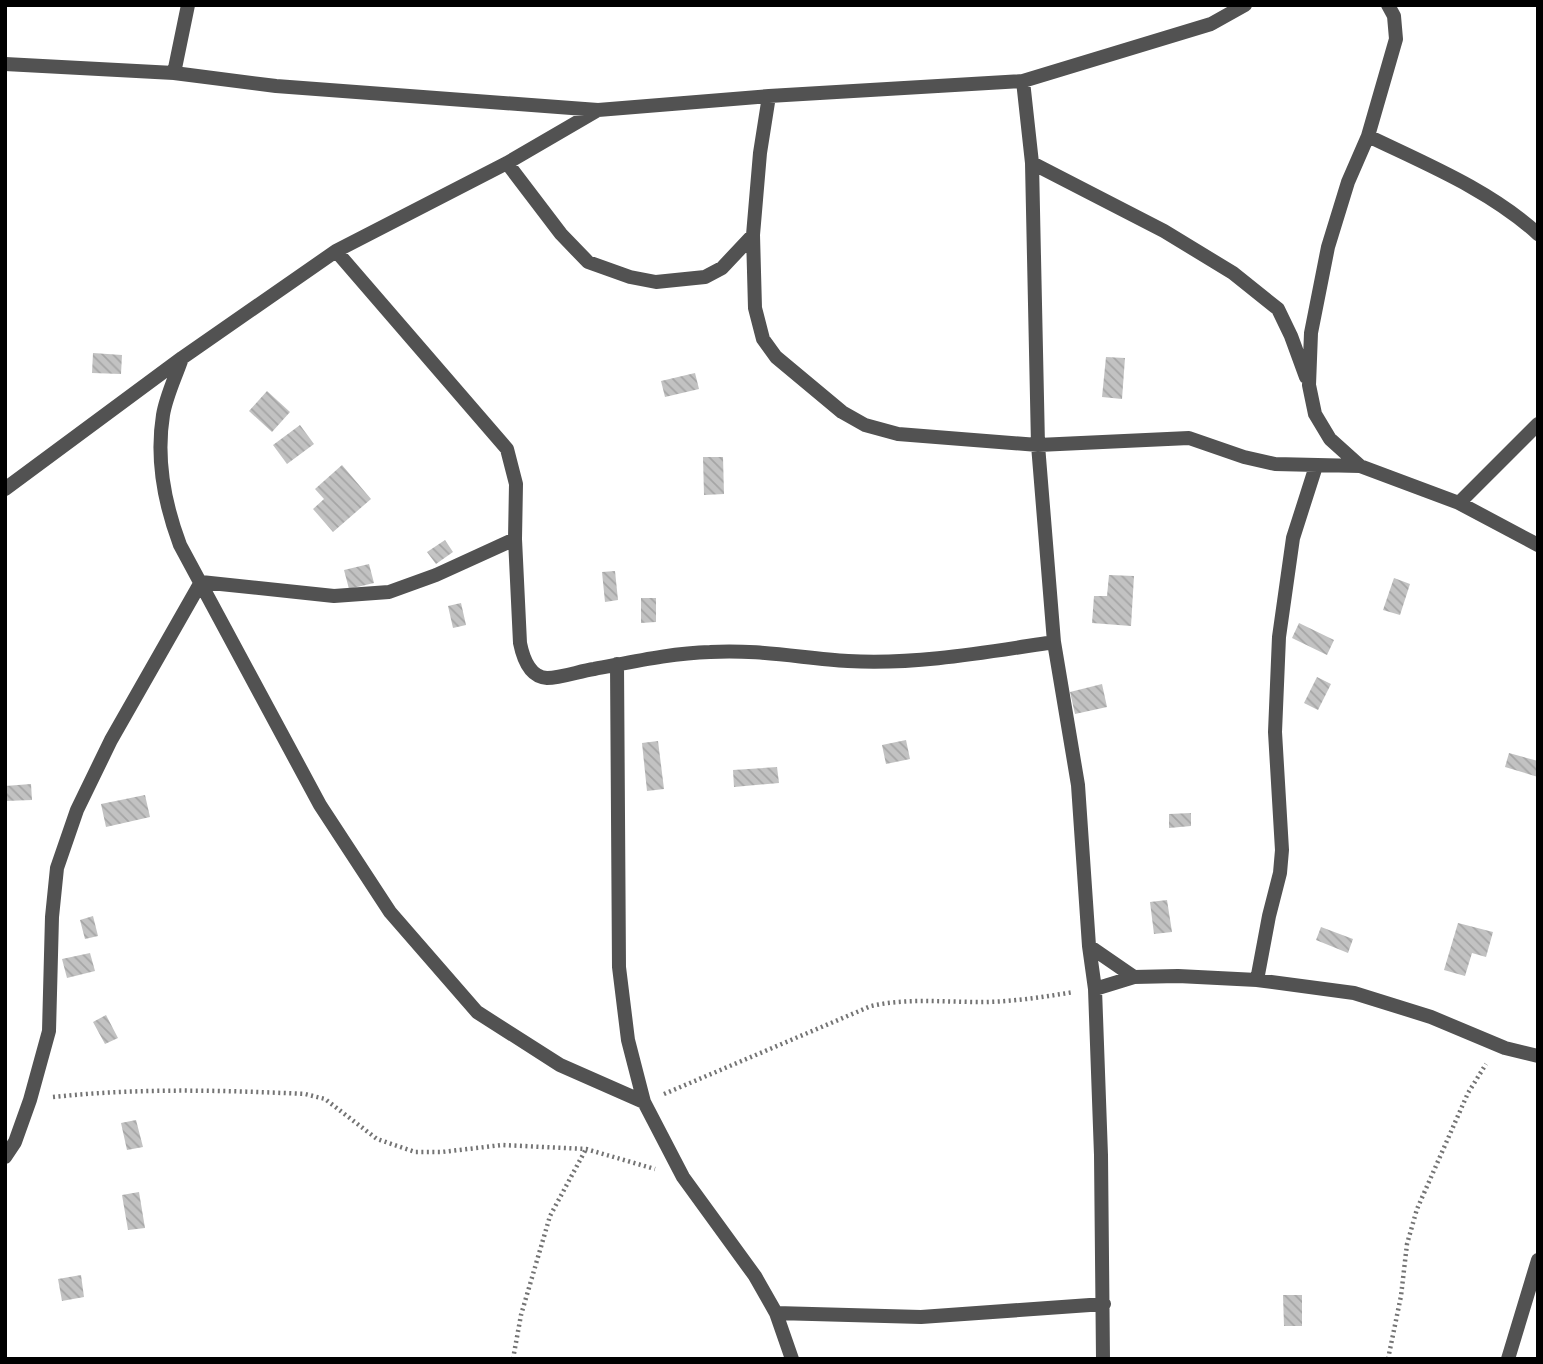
<svg xmlns="http://www.w3.org/2000/svg" width="1543" height="1364" viewBox="0 0 1543 1364" font-family="'PT Sans Narrow',sans-serif">
<style>
.building{fill:url(#building-back-hatch)}
.lines{fill:none;stroke-linecap:round;stroke-linejoin:round}
.path{stroke:#747474;stroke-width:4.5;stroke-dasharray:2 3.5;stroke-linecap:butt}
.street{stroke:#525252;stroke-width:14}
</style>
<defs>
<pattern id="building-back-hatch" width="6" height="6" patternUnits="userSpaceOnUse" patternTransform="scale(1.75)"><rect width="6" height="6" fill="#c2c2c2"/><path d="M-1 5l2 2M0 0l6 6M5-1l2 2" fill="none" stroke="#a5a5a5"/></pattern>
</defs>
<rect width="100%" height="100%" fill="#fff"/>
<!-- building -->
<path class="building" d="M 93,353 L 122,355 L 121,374 L 92,373 Z
M 1106,357 L 1125,358 L 1122,399 L 1102,397 Z
M 695,373 L 699,389 L 665,397 L 661,381 Z
M 267,391 L 290,412 L 272,432 L 249,411 Z
M 300,425 L 314,444 L 287,464 L 273,445 Z
M 703,457 L 723,457 L 724,494 L 704,495 Z
M 342,465 L 371,499 L 333,532 L 313,509 L 324,499 L 315,489 Z
M 445,540 L 453,552 L 436,564 L 427,552 Z
M 369,564 L 374,583 L 349,589 L 344,570 Z
M 615,571 L 618,600 L 605,602 L 602,572 Z
M 1109,575 L 1134,576 L 1131,626 L 1092,623 L 1094,596 L 1107,596 Z
M 1394,578 L 1410,584 L 1400,615 L 1383,610 Z
M 641,598 L 656,598 L 656,622 L 641,623 Z
M 461,603 L 466,625 L 453,628 L 448,606 Z
M 1299,623 L 1334,640 L 1327,655 L 1292,638 Z
M 1317,677 L 1331,684 L 1318,710 L 1304,703 Z
M 1102,684 L 1107,707 L 1075,714 L 1070,692 Z
M 906,740 L 910,759 L 886,764 L 882,745 Z
M 658,741 L 664,789 L 647,791 L 642,743 Z
M 1509,753 L 1538,761 L 1538,777 L 1505,767 Z
M 777,767 L 779,783 L 734,787 L 733,770 Z
M 31,784 L 32,800 L 5,801 L 5,786 Z
M 145,795 L 150,817 L 106,827 L 101,804 Z
M 1191,813 L 1191,826 L 1169,828 L 1169,814 Z
M 1167,900 L 1172,932 L 1154,934 L 1150,902 Z
M 93,916 L 98,936 L 85,939 L 80,920 Z
M 1458,923 L 1493,932 L 1486,957 L 1472,953 L 1465,976 L 1444,970 Z
M 1321,927 L 1353,939 L 1348,953 L 1316,940 Z
M 90,953 L 95,971 L 67,978 L 62,959 Z
M 106,1015 L 118,1038 L 105,1044 L 93,1022 Z
M 136,1120 L 143,1147 L 127,1150 L 121,1123 Z
M 139,1192 L 145,1228 L 128,1230 L 122,1195 Z
M 81,1275 L 84,1297 L 62,1301 L 58,1279 Z
M 1283,1295 L 1302,1295 L 1302,1326 L 1284,1326 Z"/>
<g class="lines">
<!-- path -->
<path class="path" d="M 664,1094 L 871,1006 C 907,998 943,1002 980,1002 C 1012,1002 1043,997 1074,992
M 53,1097 C 137,1088 221,1090 305,1094 L 325,1099 L 377,1139 L 415,1152 L 442,1152 L 502,1145 L 586,1149 L 655,1169
M 513,1359 L 521,1315 L 550,1216 L 586,1149
M 1388,1359 L 1401,1296 L 1407,1244 L 1417,1209 L 1468,1093 L 1486,1064"/>
<!-- street -->
<path class="street" d="M 1388,5 L 1394,16 L 1396,39 L 1368,136 L 1348,182 L 1328,247 L 1311,333 L 1309,385 L 1315,414 L 1330,439 L 1360,466 L 1459,503 L 1538,545
M 5,64 L 174,73 L 276,86 L 598,110 L 769,96 L 1023,81 L 1211,24 L 1245,5
M 174,73 L 188,5
M 1023,81 L 1032,163 L 1038,445 L 1054,642 L 1078,785 L 1089,946 L 1095,989 L 1101,1155 L 1103,1359
M 769,96 L 760,153 L 753,235 L 755,308 L 763,339 L 776,357 L 842,412 L 865,425 L 898,434 L 1038,445 L 1189,438 L 1244,457 L 1275,464 L 1360,466
M 1368,136 C 1426,164 1490,190 1538,234
M 507,163 L 561,234 L 588,262 L 630,277 L 656,282 L 705,277 L 722,268 L 753,235
M 1032,163 L 1164,231 L 1233,273 L 1278,309 L 1291,336 L 1306,377
M 336,251 L 507,449 L 516,484 L 515,539 L 520,643 C 523,658 529,677 547,678 C 561,678 580,671 594,669 C 632,662 672,653 710,652 C 756,649 802,658 848,661 C 917,665 987,652 1054,642
M 182,358 C 176,376 166,396 163,415 C 156,458 165,505 180,545 L 320,805 L 390,912 L 477,1012 L 560,1065 L 644,1102
M 5,489 L 182,358 L 336,251 L 507,163 L 598,110
M 1459,503 L 1538,424
M 617,664 L 619,967 L 628,1040 L 644,1102 L 683,1177 L 755,1276 L 776,1313 L 792,1359
M 1089,946 L 1134,977
M 1257,980 L 1269,916 L 1280,873 L 1282,850 L 1275,732 L 1279,637 L 1293,538 L 1316,466
M 1095,989 L 1134,977 L 1178,976 L 1257,980 L 1354,993 L 1431,1017 L 1505,1048 L 1538,1056
M 5,1157 L 15,1142 L 30,1100 L 49,1031 L 52,917 L 57,868 L 77,810 L 111,740 L 201,582 L 334,596 L 389,592 L 436,575 L 515,539
M 776,1313 L 921,1317 L 1104,1304
M 1508,1359 L 1538,1260"/>
</g>
<!-- border -->
<rect width="1543" height="1364" fill="none" stroke="#000000" stroke-width="14"/>
</svg>
